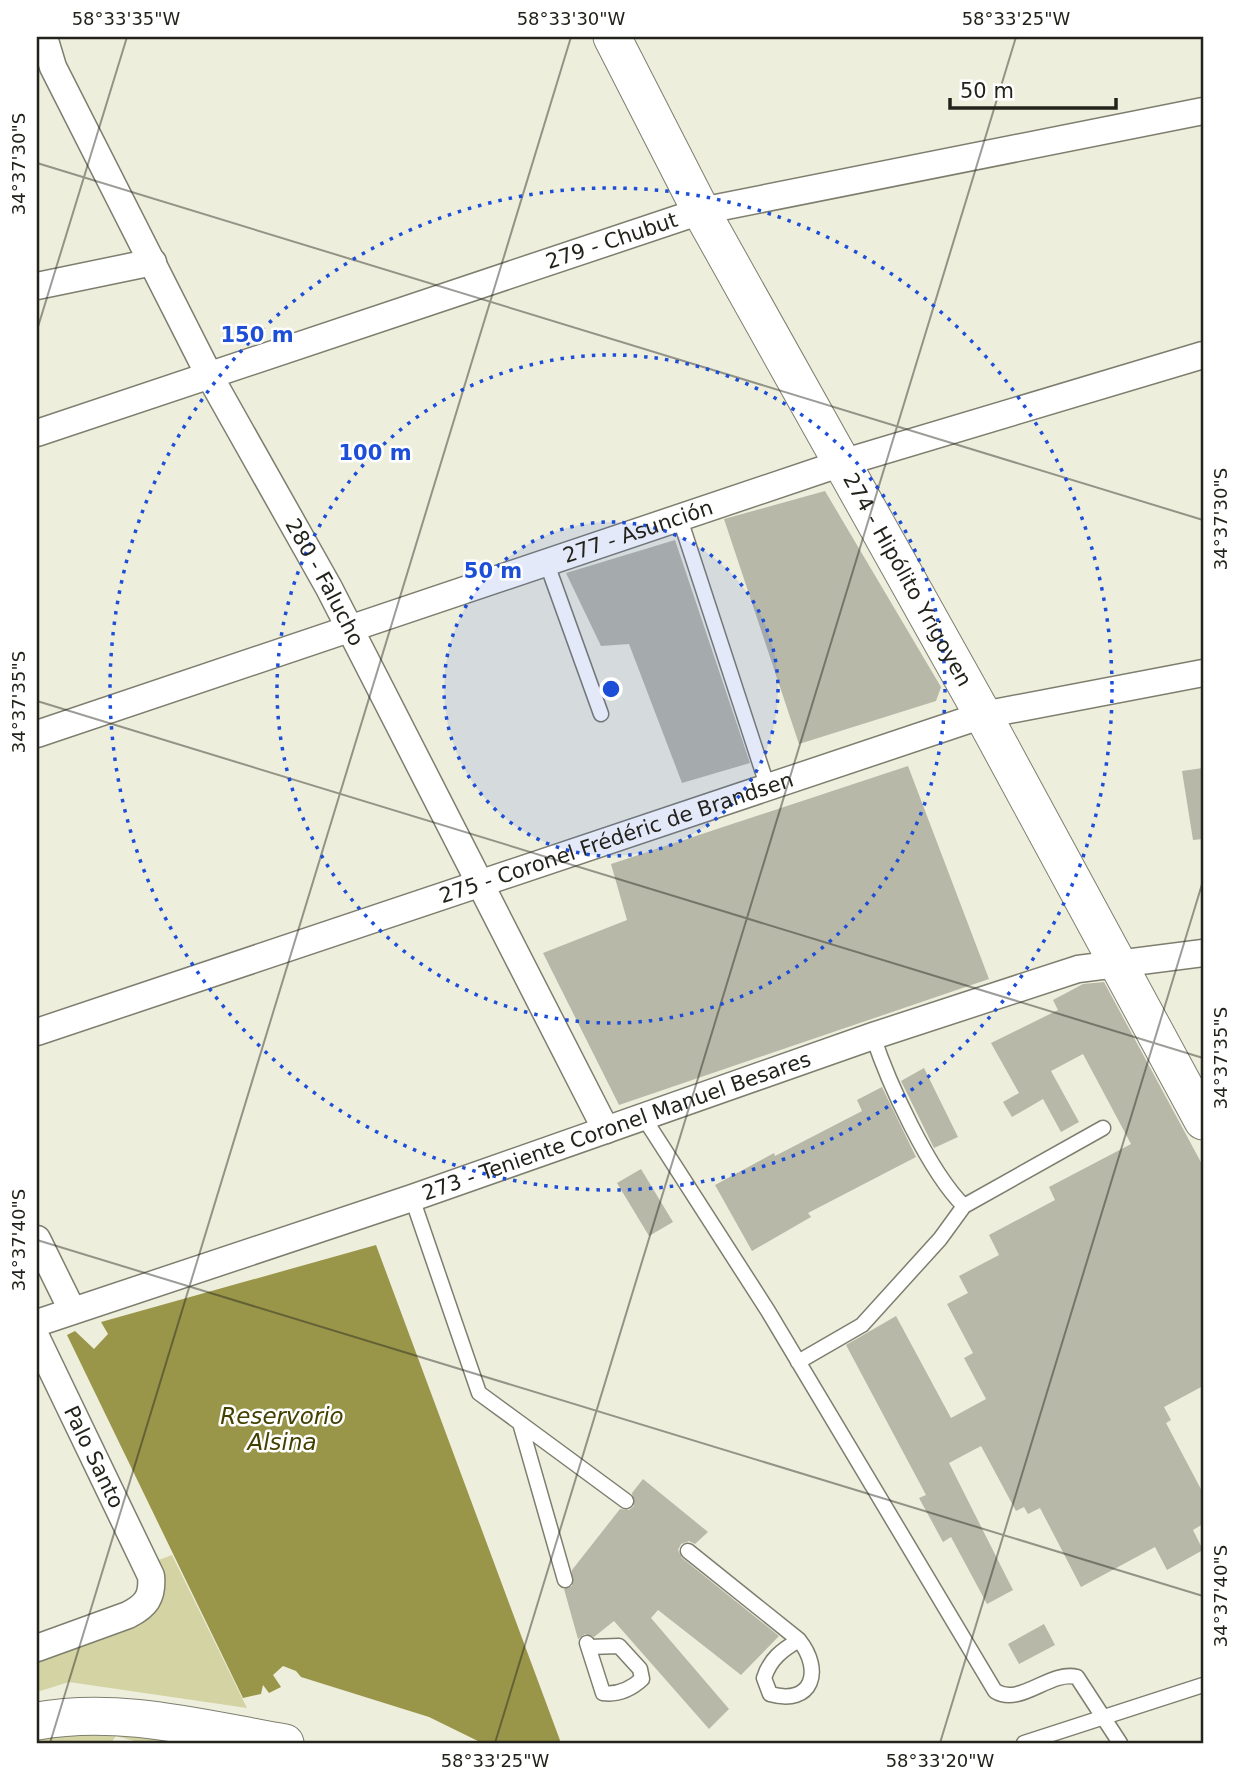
<svg xmlns="http://www.w3.org/2000/svg" width="1240" height="1780" viewBox="0 0 1240 1780" font-family="'DejaVu Sans',sans-serif">
<style>
.green{fill:#d3d3a4}
.water{fill:#99964a}
.building{fill:#b8b8a8}
.lines{fill:none;stroke-linecap:round;stroke-linejoin:round}
.lane-casing{stroke:#7e7e6f;stroke-width:17}
.street-casing{stroke:#7e7e6f;stroke-width:29}
.secondary-casing{stroke:#7e7e6f;stroke-width:39}
.lane{stroke:#fff;stroke-width:14}
.street{stroke:#fff;stroke-width:26}
.secondary{stroke:#fff;stroke-width:37}
.ticks{fill:none;stroke:#23231c;stroke-width:2;stroke-opacity:0.45}
.ring{fill:none;stroke:#1d4ed8;stroke-width:3.5;stroke-dasharray:3.5 7}
.labels{text-anchor:middle;stroke-width:5;stroke-linejoin:round;paint-order:stroke}
.street-label{font-size:21px;fill:#23231c;stroke:#fff}
.water-label{font-size:23px;font-style:italic;fill:#434001;stroke:#fff}
.centre{fill:#1d4ed8;stroke:#fff;stroke-width:3.5}
.ring-label{font-size:21px;text-anchor:middle;font-weight:bold;fill:#1d4ed8;stroke:#fff;stroke-width:5;stroke-linejoin:round;paint-order:stroke}
.neatline{fill:none;stroke:#23231c;stroke-width:2.5}
.ticks-label{font-size:18px;text-anchor:middle;fill:#23231c}
</style>
<rect width="100%" height="100%" fill="#eed"/>
<!-- green -->
<path class="green" d="M 172,1555 L 247,1708 L 69,1682 L 37,1692 L 37,1654 L 130,1620 L 153,1562 Z
M 114,1728 L 223,1743 L 142,1743 L 116,1736 L 111,1743 L 37,1743 L 37,1733 Z"/>
<!-- water -->
<path class="water" d="M 376,1245 L 561,1743 L 482,1743 L 429,1717 L 301,1677 L 296,1671 L 283,1666 L 273,1675 L 281,1687 L 269,1693 L 263,1685 L 261,1694 L 243,1698 L 67,1335 L 75,1331 L 94,1349 L 108,1334 L 101,1322 Z"/>
<!-- building -->
<path class="building" d="M 825,491 L 941,687 L 936,701 L 799,744 L 724,519 Z
M 675,540 L 750,763 L 682,783 L 629,644 L 601,646 L 566,573 Z
M 908,766 L 989,979 L 619,1105 L 543,953 L 627,920 L 611,864 Z
M 1203,768 L 1203,839 L 1193,840 L 1182,771 Z
M 1104,982 L 1203,1166 L 1203,1386 L 1164,1407 L 1171,1420 L 1166,1423 L 1203,1493 L 1203,1524 L 1193,1530 L 1203,1550 L 1167,1570 L 1155,1547 L 1081,1587 L 1040,1508 L 1028,1514 L 1024,1507 L 1016,1511 L 981,1446 L 949,1463 L 1013,1590 L 987,1604 L 951,1537 L 943,1542 L 919,1498 L 926,1495 L 846,1345 L 896,1316 L 951,1418 L 986,1399 L 964,1358 L 973,1353 L 947,1304 L 968,1293 L 959,1276 L 999,1255 L 989,1235 L 1055,1200 L 1049,1187 L 1131,1144 L 1083,1054 L 1051,1071 L 1079,1122 L 1061,1132 L 1043,1099 L 1012,1117 L 1003,1102 L 1019,1093 L 991,1043 L 1058,1010 L 1053,1000 L 1083,984 Z
M 924,1068 L 958,1137 L 934,1148 L 901,1081 Z
M 882,1087 L 916,1157 L 808,1213 L 811,1217 L 752,1251 L 715,1185 L 774,1153 L 775,1156 L 862,1111 L 857,1100 Z
M 641,1169 L 673,1222 L 649,1236 L 617,1183 Z
M 643,1479 L 708,1532 L 695,1544 L 689,1541 L 681,1544 L 678,1550 L 682,1558 L 779,1636 L 741,1675 L 658,1610 L 651,1618 L 729,1709 L 709,1729 L 614,1621 L 594,1637 L 585,1634 L 578,1639 L 564,1589 L 572,1586 L 572,1570 L 620,1509 L 629,1510 L 634,1506 L 632,1493 Z
M 1044,1624 L 1055,1645 L 1019,1664 L 1008,1644 Z"/>
<g class="lines">
<!-- lane casing -->
<g class="lane-casing">
<path id="lane" d="M 680,519 L 768,788
M 547,564 L 601,714
M 873,1036 C 888,1082 929,1172 964,1206
M 644,1118 L 768,1311 L 995,1691 C 1020,1707 1050,1670 1077,1677 L 1120,1743
M 412,1198 L 479,1393 L 520,1423 L 565,1580
M 798,1362 L 862,1325 L 940,1239 L 964,1206 L 1103,1128
M 520,1423 L 626,1501
M 688,1551 L 799,1640 C 823,1670 813,1706 770,1694 L 764,1678 C 770,1659 782,1650 799,1640
M 587,1643 L 603,1693 C 618,1695 631,1689 642,1679 L 640,1669 L 619,1646 L 589,1647
M 1024,1743 L 1203,1685"/>
</g>
<!-- street casing -->
<g class="street-casing">
<g id="street">
<path id="s1" d="M 44,37 L 53,67 L 209,375 L 329,588 L 606,1130"/>
<path d="M 37,286 L 153,262"/>
<path id="s2" d="M 37,433 L 701,211 L 1203,111"/>
<path id="s3" d="M 37,734 L 842,463 L 1203,355"/>
<path id="s4" d="M 37,1032 L 983,715 L 1203,673"/>
<path d="M 37,1239 L 72,1310"/>
<path id="s5" d="M 37,1323 L 412,1198 L 873,1036 L 1078,969 L 1203,953"/>
<path id="s6" d="M 37,1339 L 151,1576 C 153,1597 146,1606 128,1615 L 37,1648"/>
</g>
</g>
<!-- secondary casing -->
<g class="secondary-casing">
<g id="secondary">
<path id="s7" d="M 612,37 L 701,211 L 983,715 L 1203,1121"/>
<path d="M 37,1721 C 120,1706 203,1729 285,1743"/>
</g>
</g>
<!-- lane -->
<use href="#lane" class="lane"/>
<!-- street -->
<use href="#street" class="street"/>
<!-- secondary -->
<use href="#secondary" class="secondary"/>
</g>
<!-- ticks -->
<path class="ticks" d="M 37,163 L 1203,520M 37,330 L 127,37M 37,701 L 1203,1058M 37,1240 L 1203,1596M 50,1743 L 571,37M 495,1743 L 1016,37M 940,1743 L 1203,881"/>
<!-- distance rings -->
<circle cx="611" cy="689" r="167" fill="#1d4ed8" fill-opacity=".12"/>
<g class="ring">
<circle cx="611" cy="689" r="167"/>
<circle cx="611" cy="689" r="334"/>
<circle cx="611" cy="689" r="501"/>
</g>
<g class="labels">
<!-- street labels -->
<g class="street-label">
<text dy="7" stroke="none"><textPath href="#s2" startOffset="606">279 - Chubut</textPath></text>
<text dy="7" stroke="none"><textPath href="#s3" startOffset="634">277 - Asunción</textPath></text>
<text dy="7" stroke="none"><textPath href="#s7" startOffset="618">274 - Hipólito Yrigoyen</textPath></text>
<text dy="7" stroke="none"><textPath href="#s1" startOffset="614">280 - Falucho</textPath></text>
<text dy="7" stroke="none"><textPath href="#s4" startOffset="611">275 - Coronel Frédéric de Brandsen</textPath></text>
<text dy="7" stroke="none"><textPath href="#s5" startOffset="612">273 - Teniente Coronel Manuel Besares</textPath></text>
<text dy="7" stroke="none"><textPath href="#s6" startOffset="131">Palo Santo</textPath></text>
</g>
<!-- water labels -->
<g class="water-label">
<text x="282" y="1424">Reservorio<tspan x="282" dy="26">Alsina</tspan></text>
</g>
</g>
<circle cx="611" cy="689" r="10" class="centre"/>
<g class="ring-label">
<text x="257" y="342">150 m</text>
<text x="375" y="460">100 m</text>
<text x="493" y="578">50 m</text>
</g>
<!-- border -->
<rect width="1240" height="1780" fill="none" stroke="#ffffff" stroke-width="77"/>
<!-- scale -->
<path d="M950 98v10h166v-10" fill="none" stroke="#23231c" stroke-width="3.5"/>
<text x="960" y="98" font-size="21" fill="#23231c" stroke="#ffffff" stroke-width="5" paint-order="stroke">50 m</text>
<rect x="38" y="38" width="1164" height="1704" class="neatline"/>
<g class="ticks-label">
<text x="126" y="25">58°33'35"W</text>
<text x="571" y="25">58°33'30"W</text>
<text x="1016" y="25">58°33'25"W</text>
<text transform="translate(19 164) rotate(-90)" y="6">34°37'30"S</text>
<text transform="translate(1221 519) rotate(-90)" y="6">34°37'30"S</text>
<text transform="translate(19 702) rotate(-90)" y="6">34°37'35"S</text>
<text transform="translate(1221 1058) rotate(-90)" y="6">34°37'35"S</text>
<text transform="translate(19 1240) rotate(-90)" y="6">34°37'40"S</text>
<text transform="translate(1221 1596) rotate(-90)" y="6">34°37'40"S</text>
<text x="495" y="1767">58°33'25"W</text>
<text x="940" y="1767">58°33'20"W</text>
</g>
</svg>
